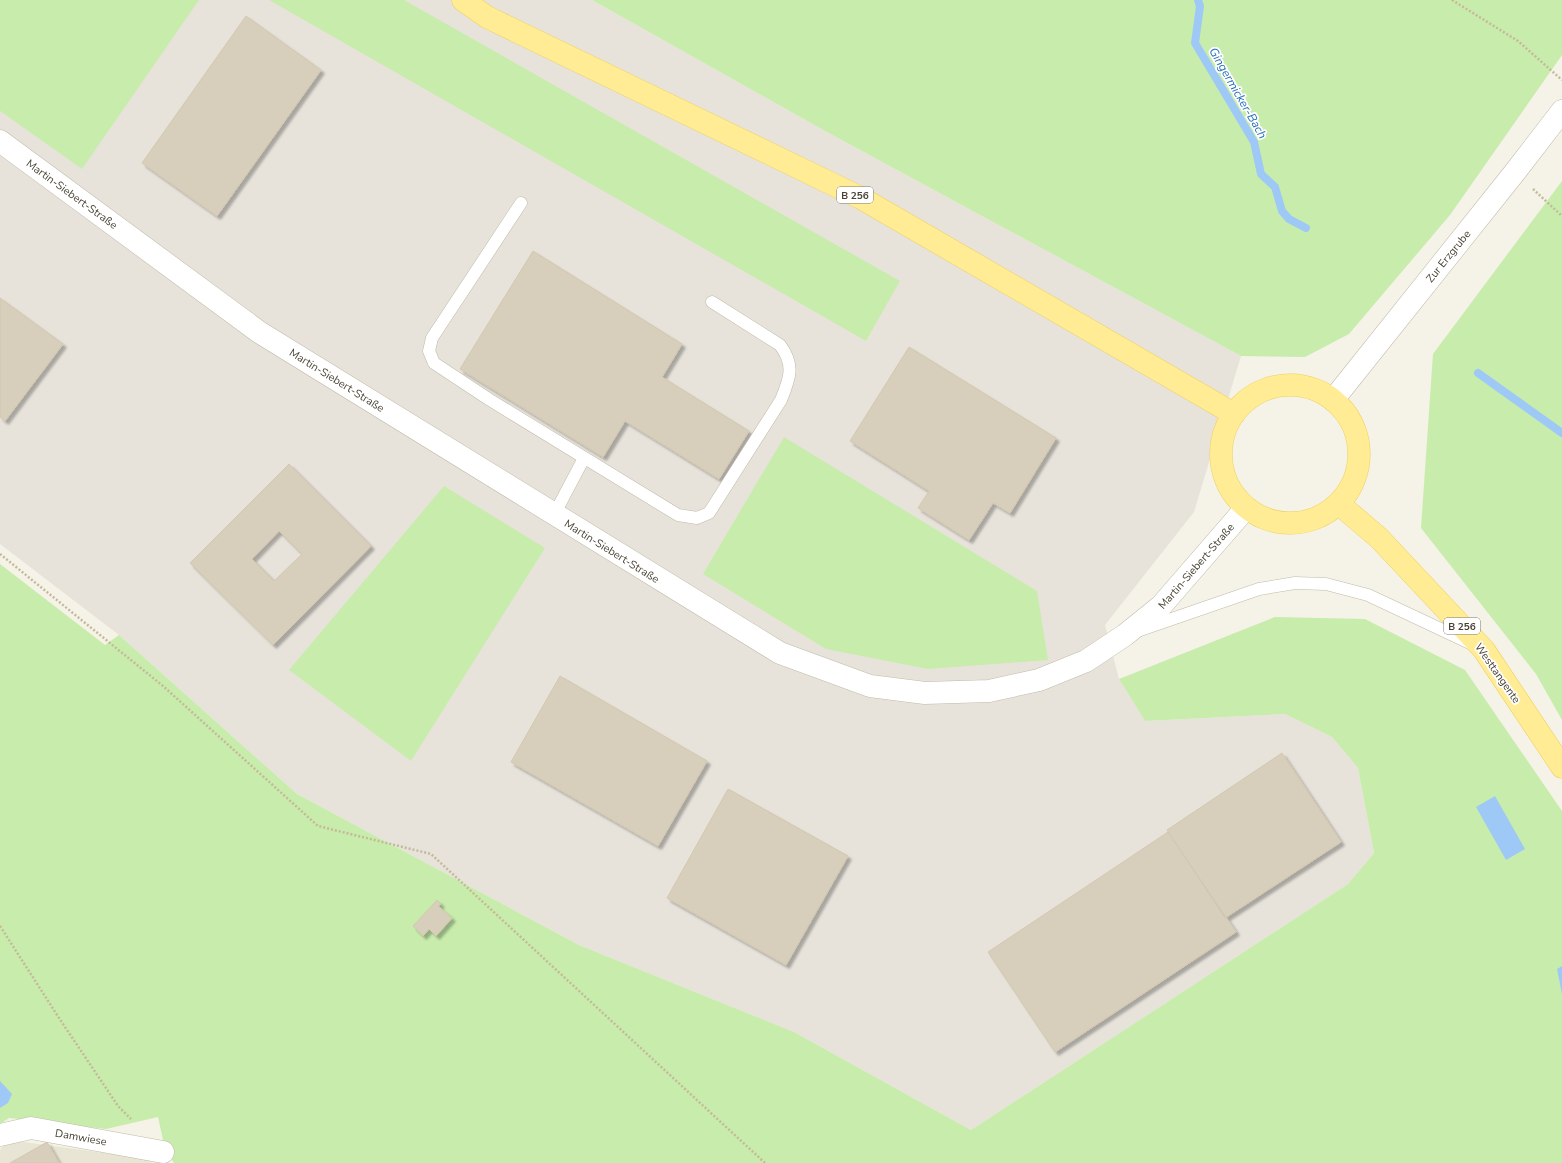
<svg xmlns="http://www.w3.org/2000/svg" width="1562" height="1163" viewBox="0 0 1562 1163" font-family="'Nunito Sans',sans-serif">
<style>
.residential{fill:#e9e5d4}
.industrial{fill:#e7e3db}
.green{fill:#c8ecac}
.water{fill:#9ec9f6}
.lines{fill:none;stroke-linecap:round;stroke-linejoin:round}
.stream{stroke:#9ec9f6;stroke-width:8}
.building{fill:#d7cfbb;stroke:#d3c8ae;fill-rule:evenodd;filter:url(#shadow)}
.lane-casing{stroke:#c1bba8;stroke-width:13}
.street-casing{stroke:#c1bba8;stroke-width:23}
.primary-casing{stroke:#edd15c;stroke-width:23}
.path{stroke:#c4b999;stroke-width:2.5;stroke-dasharray:2 2;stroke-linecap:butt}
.lane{stroke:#fff;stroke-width:12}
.street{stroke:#fff;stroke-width:22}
.primary{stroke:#ffec95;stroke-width:22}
.labels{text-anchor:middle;stroke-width:3.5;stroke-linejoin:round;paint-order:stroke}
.shield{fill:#fff;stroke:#7f7b72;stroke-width:1}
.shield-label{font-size:10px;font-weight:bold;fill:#484335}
.street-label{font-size:11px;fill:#484335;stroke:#fff}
.water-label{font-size:12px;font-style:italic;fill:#256dbd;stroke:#fff}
</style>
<defs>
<filter id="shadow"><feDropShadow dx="3.5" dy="3.5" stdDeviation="1" flood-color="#0004"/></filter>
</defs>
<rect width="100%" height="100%" fill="#f5f2e7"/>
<!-- residential -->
<path class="residential" d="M 9,1140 L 148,1159 L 151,1163 L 0,1163 L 0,1150 Z"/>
<!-- industrial -->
<path class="industrial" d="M 0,0 L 592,0 L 825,131 L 1241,356 L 1194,512 L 1105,625 L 1119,679 L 1145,721 L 1285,714 L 1332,737 L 1358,768 L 1374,853 L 1348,884 L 971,1130 L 794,1032 L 579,945 L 297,794 L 119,635 L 0,544 Z"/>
<!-- green -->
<path class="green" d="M 0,0 L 199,0 L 82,169 L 0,111 Z
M 269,0 L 404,0 L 900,281 L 866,341 Z
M 592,0 L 1562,0 L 1562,55 L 1450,215 L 1349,334 L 1305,357 L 1241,356 L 825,131 Z
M 1562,181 L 1562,720 L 1536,674 L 1421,528 L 1433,354 Z
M 784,437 L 1037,591 L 1048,660 L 928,669 L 826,649 L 703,574 Z
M 444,486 L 545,548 L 411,761 L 289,670 Z
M 0,564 L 105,645 L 119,635 L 297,794 L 579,945 L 794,1032 L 971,1130 L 1348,884 L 1374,853 L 1358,768 L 1332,737 L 1285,714 L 1145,721 L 1119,679 L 1275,617 L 1365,619 L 1465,670 L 1562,811 L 1562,1163 L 174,1163 L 165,1149 L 158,1117 L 106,1129 L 9,1118 L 0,1124 Z"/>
<!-- water -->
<path class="water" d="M 1495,796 L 1525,849 L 1506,860 L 1476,807 Z
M 1562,966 L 1562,994 L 1557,969 Z
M 0,1081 L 12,1094 L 8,1103 L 0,1108 Z"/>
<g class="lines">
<!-- stream -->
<path class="stream" d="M 1198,0 L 1200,6 L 1195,43 L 1254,142 L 1261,174 L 1275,187 L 1282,211 L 1289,219 L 1306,228
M 1478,373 L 1562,433"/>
</g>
<!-- building -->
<path class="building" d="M 246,16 L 321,70 L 217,216 L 142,163 Z
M 533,251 L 682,344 L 662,377 L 749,431 L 719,479 L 625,421 L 603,457 L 460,369 Z
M 0,298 L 63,344 L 5,421 L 0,417 Z
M 909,347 L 1056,438 L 1010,513 L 993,503 L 969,540 L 918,508 L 929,491 L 850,441 Z
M 289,464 L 371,546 L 273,645 L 190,563 ZM 279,531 L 302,554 L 274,581 L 252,559 Z
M 560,676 L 707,761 L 658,846 L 511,762 Z
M 1282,753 L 1341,842 L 1225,918 L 1167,830 Z
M 728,789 L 848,856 L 786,965 L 667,898 Z
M 1168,832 L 1236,932 L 1055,1052 L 988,952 Z
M 437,900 L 441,904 L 438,906 L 452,918 L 436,936 L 429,929 L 423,936 L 413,926 Z
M 47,1142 L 59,1163 L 10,1163 Z"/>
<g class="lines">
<!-- lane casing -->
<g class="lane-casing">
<path id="lane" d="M 521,203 L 432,338 L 429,351 L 434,363 L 490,400 L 678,515 L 697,518 L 709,513 L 781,400 C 790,378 795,365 780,345 L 712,302
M 554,515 L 584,458
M 1140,630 L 1259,589 L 1295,583 L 1326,584 L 1368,595 L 1470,643"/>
</g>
<!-- street casing -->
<g class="street-casing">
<path id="street" d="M 0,141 L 259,332 L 780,653 L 870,686 L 925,693 L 989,691 L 1039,680 L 1086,661 L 1125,635 L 1161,606 L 1246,508
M 1333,400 L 1515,172 L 1562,111
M 0,1135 L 31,1128 L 163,1152"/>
</g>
<!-- primary casing -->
<g class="primary-casing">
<path id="primary" d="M 463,0 L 487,17 L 861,198 L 1234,414
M1221 454a69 69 0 1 1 138 0a69 69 0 1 1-138 0Z
M 1339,504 L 1379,538 L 1484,650 L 1562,767"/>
</g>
<!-- path -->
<path class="path" d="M 1452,0 L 1518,41 L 1562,80
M 1533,189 L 1562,216
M 0,554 L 163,686 L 318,826 L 431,854 L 765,1163
M 0,926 L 59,1018 L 118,1106 L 131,1119"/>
<!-- lane -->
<use href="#lane" class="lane"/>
<!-- street -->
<use href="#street" class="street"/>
<!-- primary -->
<use href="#primary" class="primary"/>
</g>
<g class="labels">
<!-- shield labels -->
<g class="shield">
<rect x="837" y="187" width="36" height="16" rx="3"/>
<rect x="1444" y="618" width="36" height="16" rx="3"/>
</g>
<g class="shield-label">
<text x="855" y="199">B 256</text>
<text x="1462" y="630">B 256</text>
</g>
<!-- street labels -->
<g class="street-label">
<text transform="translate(72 194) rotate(36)" y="4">Martin-Siebert-Straße</text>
<text transform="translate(1448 256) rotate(-51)" y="4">Zur Erzgrube</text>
<text transform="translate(337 380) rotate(32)" y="4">Martin-Siebert-Straße</text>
<text transform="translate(612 551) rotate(32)" y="4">Martin-Siebert-Straße</text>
<text transform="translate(1196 566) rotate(-49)" y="4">Martin-Siebert-Straße</text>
<text transform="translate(1498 673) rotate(55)" y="4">Westtangente</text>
<text transform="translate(81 1137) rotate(10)" y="4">Damwiese</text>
</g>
<!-- water labels -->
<g class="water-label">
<text transform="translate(1238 93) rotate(60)" y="4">Gingermicker-Bach</text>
</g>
</g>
</svg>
